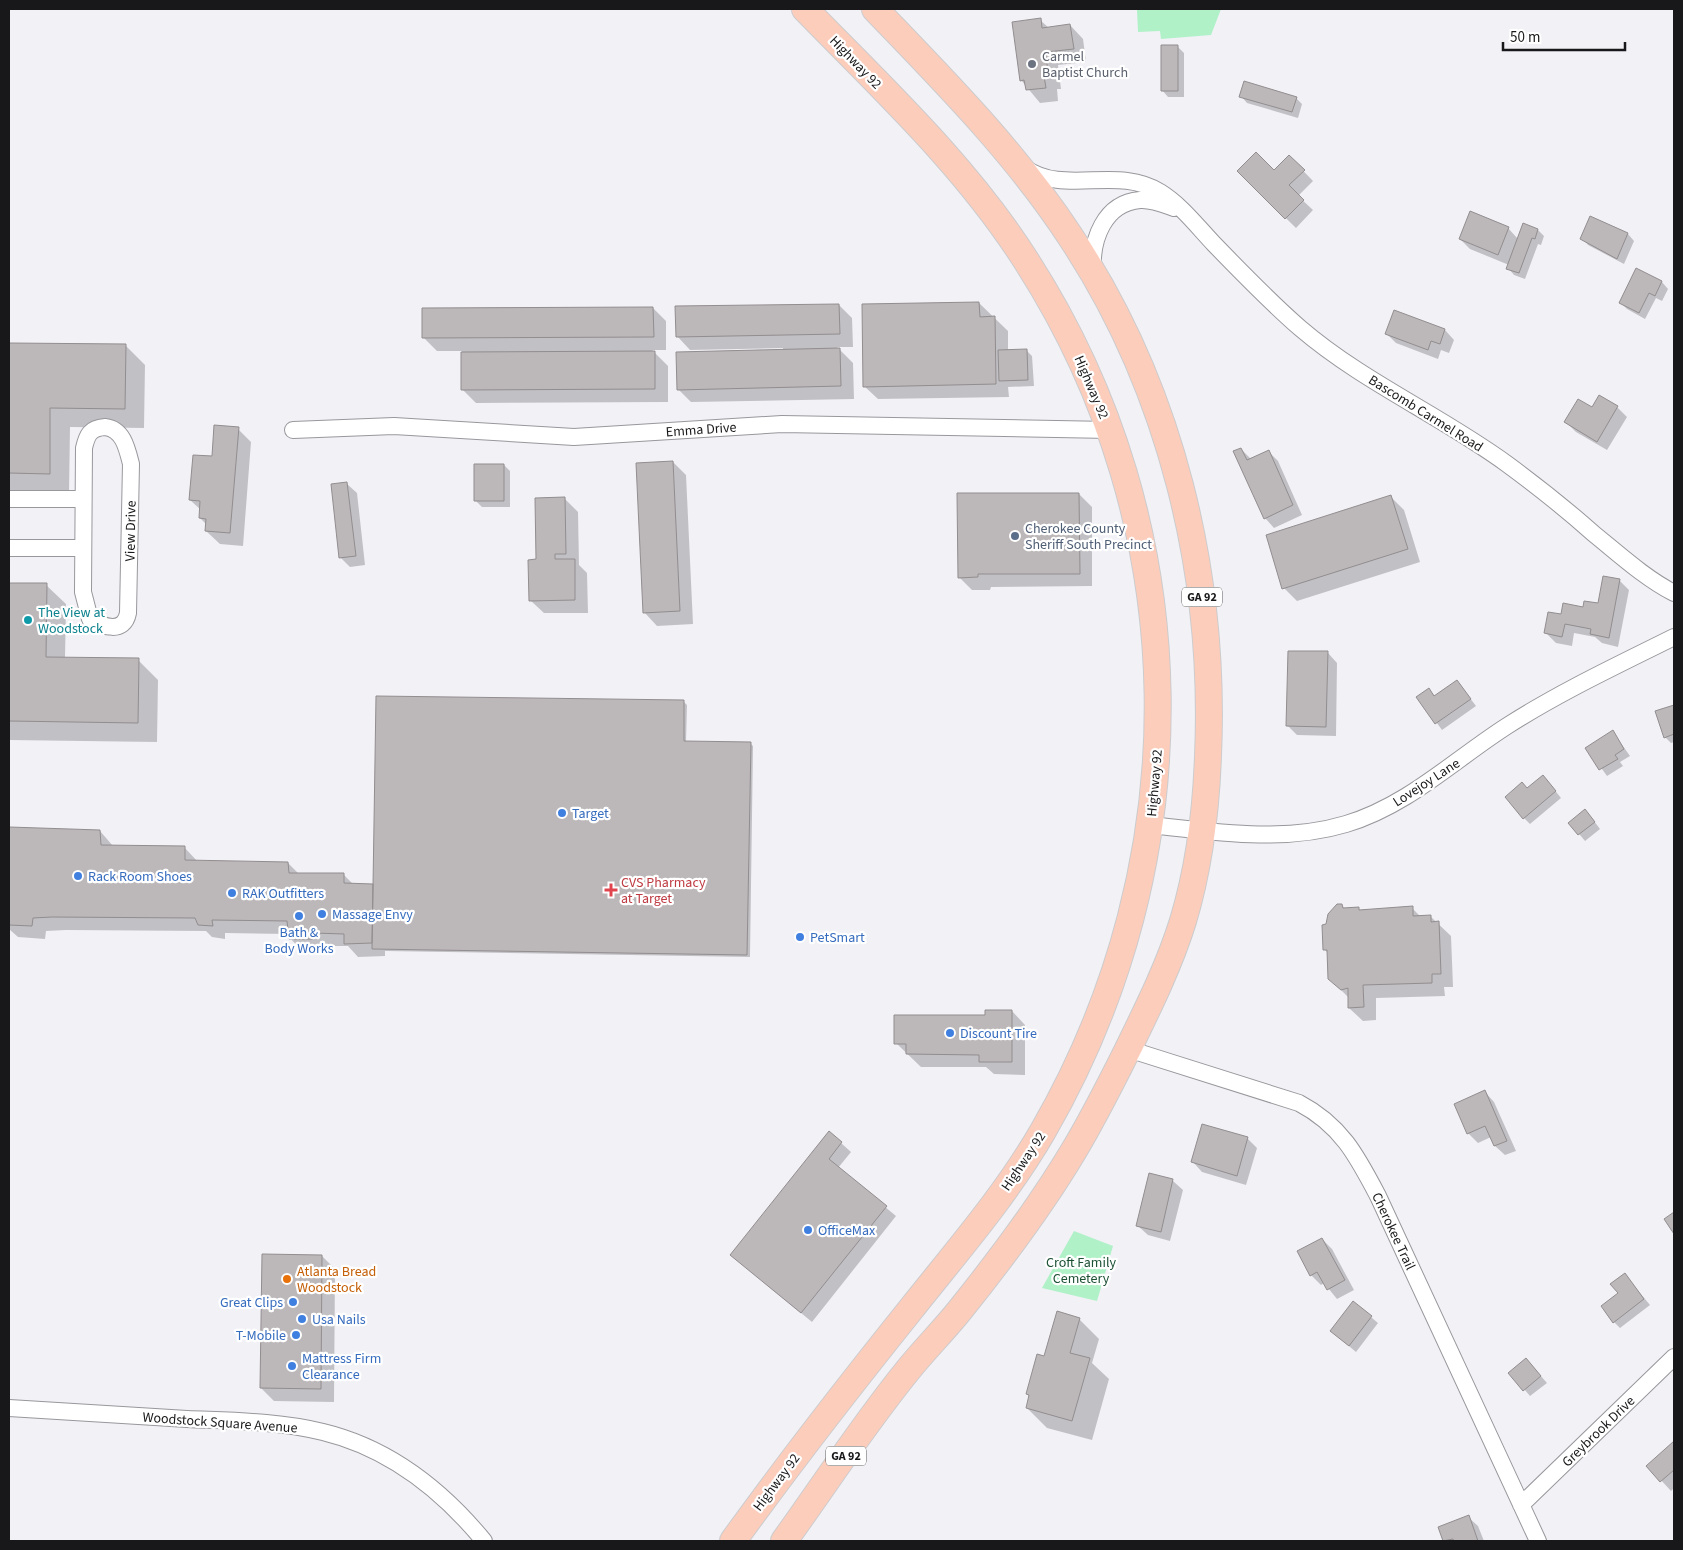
<svg xmlns="http://www.w3.org/2000/svg" width="1683" height="1550" viewBox="0 0 1683 1550" font-family="'Source Sans 3',sans-serif">
<style>
.green{fill:#b0f1c8}
.shadow{fill:#0003;fill-rule:evenodd}
.building{fill:#bcb7b9;stroke:#928d8f}
.lines{fill:none;stroke-linecap:round;stroke-linejoin:round}
.street-casing{stroke:#98979c;stroke-width:18}
.primary-casing{stroke:#cccccd;stroke-width:28}
.street{stroke:#fff;stroke-width:16}
.primary{stroke:#fdcdbc;stroke-width:26}
.worship-dot{fill:#6b7280;stroke:#fff;stroke-width:2}
.service-dot{fill:#5c6f8a;stroke:#fff;stroke-width:2}
.culture-dot{fill:#0f9aa8;stroke:#fff;stroke-width:2}
.shop-dot{fill:#3f7fe0;stroke:#fff;stroke-width:2}
.health-dot{fill:#e0444e;stroke:#fff;stroke-width:2}
.food-dot{fill:#e8710a;stroke:#fff;stroke-width:2}
.labels{text-anchor:middle;stroke-width:4.5;stroke-linejoin:round;paint-order:stroke}
.shield{fill:#fff;stroke:#5d5d5f;stroke-width:1}
.shield-label{font-size:12px;font-weight:bold;fill:#18181a}
.worship-label{font-size:14px;fill:#5b616d;stroke:#fff;text-anchor:start}
.street-label{font-size:14px;fill:#18181a;stroke:#fff}
.service-label{font-size:14px;fill:#4e5e75;stroke:#fff;text-anchor:start}
.culture-label{font-size:14px;fill:#0d838f;stroke:#fff;text-anchor:start}
.shop-label{font-size:14px;fill:#366cbe;stroke:#fff;text-anchor:start}
.health-label{font-size:14px;fill:#be3a42;stroke:#fff;text-anchor:start}
.park-label{font-size:14px;fill:#1c5134;stroke:#fff}
.food-label{font-size:14px;fill:#c56008;stroke:#fff;text-anchor:start}
</style>
<rect width="100%" height="100%" fill="#f2f1f6"/>
<!-- green -->
<path class="green" d="M 1137,9 L 1221,9 L 1211,35 L 1161,39 L 1160,31 L 1138,32 Z
M 1074,1231 L 1113,1246 L 1097,1301 L 1042,1288 Z"/>
<!-- shadow -->
<path class="shadow" d="M 1040,20 L 1049,28 L 1070,25 L 1083,39 L 1086,62 L 1058,65 L 1061,89 L 1057,89 L 1058,101 L 1040,103 L 1021,80 Z
M 1177,46 L 1184,53 L 1184,97 L 1168,97 L 1162,90 Z
M 1241,96 L 1296,98 L 1302,104 L 1298,118 L 1247,103 Z
M 1289,156 L 1313,181 L 1298,196 L 1313,210 L 1296,228 L 1238,171 L 1274,172 Z
M 1591,218 L 1628,234 L 1634,241 L 1624,264 L 1588,245 L 1582,238 Z
M 1524,225 L 1538,230 L 1544,236 L 1541,245 L 1538,244 L 1525,279 L 1514,275 L 1508,268 L 1509,265 L 1470,249 L 1460,239 L 1508,228 L 1518,239 Z
M 1637,270 L 1662,282 L 1668,289 L 1662,301 L 1656,298 L 1645,319 L 1627,309 L 1621,303 Z
M 979,303 L 1008,331 L 1008,351 L 1026,350 L 1032,356 L 1034,386 L 1008,387 L 1009,397 L 878,399 L 864,386 Z
M 839,305 L 852,318 L 853,347 L 837,347 L 853,363 L 854,399 L 691,402 L 678,389 L 783,351 L 783,348 L 690,350 L 677,336 Z
M 653,308 L 666,321 L 666,350 L 652,350 L 668,366 L 668,402 L 476,403 L 462,389 L 462,351 L 437,351 L 424,338 Z
M 1395,312 L 1445,330 L 1454,340 L 1449,353 L 1441,350 L 1438,359 L 1396,343 L 1386,333 Z
M 9,344 L 125,345 L 145,365 L 144,428 L 70,427 L 69,493 L 9,492 Z
M 1617,407 L 1627,417 L 1607,450 L 1576,432 L 1566,422 L 1592,409 Z
M 238,429 L 251,442 L 243,546 L 220,544 L 206,531 L 207,525 L 200,518 L 201,510 L 190,500 L 213,458 Z
M 1241,449 L 1251,459 L 1268,451 L 1278,461 L 1302,515 L 1274,528 L 1265,518 Z
M 673,462 L 686,475 L 693,624 L 657,626 L 644,612 Z
M 504,465 L 510,471 L 510,507 L 482,507 L 476,501 Z
M 347,484 L 357,493 L 365,565 L 350,567 L 340,557 Z
M 1079,494 L 1092,507 L 1092,586 L 991,587 L 990,590 L 972,590 L 959,577 Z
M 1391,497 L 1404,510 L 1420,562 L 1297,601 L 1284,588 Z
M 565,499 L 578,512 L 579,565 L 587,573 L 588,613 L 544,613 L 530,600 L 537,561 Z
M 1619,580 L 1629,590 L 1618,647 L 1602,643 L 1595,637 L 1574,633 L 1572,646 L 1556,643 L 1546,633 L 1562,616 L 1599,605 Z
M 9,584 L 46,585 L 66,604 L 65,658 L 138,660 L 158,680 L 157,742 L 9,740 Z
M 1328,653 L 1337,663 L 1336,736 L 1297,735 L 1287,725 Z
M 1457,681 L 1476,706 L 1442,730 L 1418,697 L 1429,690 L 1435,696 Z
M 684,702 L 687,705 L 686,742 L 750,743 L 753,746 L 750,957 L 385,951 L 385,956 L 358,957 L 348,946 L 326,946 L 326,952 L 303,952 L 290,938 L 289,934 L 225,933 L 225,939 L 212,937 L 206,931 L 66,930 L 46,931 L 45,939 L 18,937 L 9,929 L 9,828 L 100,831 L 113,846 L 184,847 L 198,862 L 288,863 L 299,874 L 343,874 L 354,885 L 374,887 ZM 372,891 L 374,891 L 374,910 L 371,910 Z
M 1674,706 L 1674,742 L 1671,743 L 1665,737 L 1657,712 Z
M 1613,732 L 1630,756 L 1620,762 L 1623,766 L 1607,776 L 1587,748 Z
M 1549,783 L 1561,798 L 1530,824 L 1524,818 L 1528,789 Z
M 1591,817 L 1600,829 L 1585,841 L 1570,823 Z
M 1341,905 L 1345,909 L 1358,908 L 1361,911 L 1412,908 L 1421,917 L 1430,916 L 1451,936 L 1453,987 L 1444,987 L 1445,996 L 1376,998 L 1376,1020 L 1363,1021 L 1349,1008 L 1349,998 L 1329,978 L 1329,954 L 1324,949 L 1327,926 Z
M 1012,1011 L 1025,1025 L 1025,1075 L 994,1074 L 986,1067 L 921,1067 L 896,1043 Z
M 1485,1092 L 1494,1102 L 1516,1151 L 1505,1155 L 1495,1146 L 1491,1137 L 1478,1143 L 1468,1133 Z
M 1247,1138 L 1257,1148 L 1246,1185 L 1202,1172 L 1193,1162 Z
M 841,1143 L 851,1152 L 838,1168 L 896,1216 L 812,1322 L 731,1255 Z
M 1150,1175 L 1173,1181 L 1183,1190 L 1170,1241 L 1148,1235 L 1138,1226 Z
M 1322,1239 L 1332,1249 L 1354,1290 L 1337,1299 L 1324,1283 L 1321,1285 L 1311,1275 Z
M 322,1256 L 335,1269 L 334,1402 L 274,1401 L 261,1388 Z
M 1624,1274 L 1650,1305 L 1620,1328 L 1614,1322 Z
M 1353,1302 L 1378,1323 L 1356,1352 L 1331,1331 Z
M 1079,1319 L 1099,1339 L 1092,1363 L 1109,1379 L 1092,1440 L 1047,1428 L 1027,1408 L 1030,1397 L 1027,1394 L 1045,1358 Z
M 1526,1359 L 1547,1383 L 1530,1396 L 1510,1373 Z
M 1674,1442 L 1674,1488 L 1671,1491 L 1648,1466 Z
M 1468,1517 L 1478,1526 L 1484,1541 L 1444,1541 L 1439,1528 Z"/>
<!-- building -->
<path class="building" d="M 1041,18 L 1042,28 L 1070,24 L 1074,49 L 1046,52 L 1048,76 L 1044,76 L 1046,88 L 1026,90 L 1024,80 L 1020,81 L 1012,22 Z
M 1161,45 L 1178,45 L 1178,91 L 1161,91 Z
M 1244,81 L 1297,97 L 1292,112 L 1239,97 Z
M 1256,152 L 1274,170 L 1289,155 L 1305,170 L 1289,185 L 1304,200 L 1285,219 L 1237,171 Z
M 1470,211 L 1509,227 L 1498,255 L 1459,239 Z
M 1590,216 L 1628,233 L 1617,259 L 1580,239 Z
M 1523,223 L 1538,229 L 1535,239 L 1532,238 L 1519,273 L 1506,269 Z
M 1636,268 L 1662,281 L 1655,296 L 1649,293 L 1639,313 L 1619,303 Z
M 979,302 L 980,317 L 995,316 L 996,384 L 863,387 L 862,304 Z
M 839,304 L 840,334 L 676,337 L 675,306 Z
M 653,307 L 654,337 L 422,338 L 422,308 Z
M 1394,310 L 1445,329 L 1440,344 L 1431,341 L 1428,350 L 1385,334 Z
M 9,343 L 126,344 L 125,409 L 50,408 L 50,474 L 9,473 Z
M 840,348 L 841,386 L 677,390 L 676,352 Z
M 1027,349 L 1028,380 L 999,381 L 998,350 Z
M 655,351 L 655,389 L 461,390 L 461,352 Z
M 1599,395 L 1618,406 L 1597,442 L 1564,422 L 1578,399 L 1592,407 Z
M 214,425 L 239,427 L 230,533 L 205,531 L 206,519 L 199,518 L 200,501 L 189,500 L 193,455 L 212,456 Z
M 1241,448 L 1247,460 L 1269,450 L 1293,505 L 1264,519 L 1233,451 Z
M 673,461 L 680,611 L 643,613 L 636,463 Z
M 474,464 L 504,464 L 504,501 L 474,501 Z
M 347,482 L 356,556 L 339,558 L 331,484 Z
M 957,493 L 1079,493 L 1080,574 L 978,574 L 978,577 L 958,578 Z
M 1391,495 L 1408,549 L 1282,589 L 1266,535 Z
M 565,497 L 566,554 L 555,554 L 555,559 L 575,559 L 575,600 L 529,601 L 528,560 L 536,559 L 535,498 Z
M 1603,576 L 1620,579 L 1609,638 L 1590,634 L 1591,629 L 1565,624 L 1562,637 L 1544,633 L 1548,612 L 1561,614 L 1563,603 L 1583,607 L 1584,601 L 1598,603 Z
M 9,583 L 47,583 L 46,657 L 139,658 L 138,723 L 9,721 Z
M 1288,651 L 1328,651 L 1326,727 L 1286,726 Z
M 1457,680 L 1471,699 L 1435,724 L 1416,697 L 1429,688 L 1434,696 Z
M 376,696 L 684,700 L 684,741 L 751,742 L 747,955 L 372,949 Z
M 1674,705 L 1674,734 L 1664,738 L 1655,711 Z
M 1613,730 L 1624,749 L 1615,755 L 1618,759 L 1599,770 L 1585,748 Z
M 1543,775 L 1556,791 L 1523,819 L 1505,797 L 1522,782 L 1527,788 Z
M 1585,809 L 1595,822 L 1578,835 L 1568,823 Z
M 9,827 L 100,830 L 101,845 L 185,846 L 185,860 L 288,862 L 289,873 L 344,873 L 344,883 L 373,884 L 372,943 L 344,944 L 344,934 L 314,933 L 313,939 L 289,939 L 287,921 L 212,920 L 213,926 L 198,925 L 195,918 L 52,917 L 33,918 L 32,926 L 9,925 Z
M 1337,904 L 1342,904 L 1343,908 L 1359,907 L 1359,910 L 1413,906 L 1413,916 L 1431,915 L 1431,922 L 1439,921 L 1441,974 L 1432,974 L 1432,983 L 1363,985 L 1364,1007 L 1348,1008 L 1348,988 L 1341,990 L 1328,979 L 1327,950 L 1323,950 L 1322,925 L 1326,924 L 1328,914 Z
M 985,1010 L 1012,1010 L 1012,1062 L 979,1062 L 979,1055 L 906,1054 L 906,1044 L 894,1044 L 894,1015 L 985,1015 Z
M 1485,1090 L 1507,1141 L 1494,1146 L 1485,1126 L 1467,1134 L 1454,1104 Z
M 1202,1124 L 1248,1137 L 1237,1176 L 1191,1162 Z
M 829,1131 L 842,1142 L 829,1159 L 887,1206 L 801,1313 L 730,1255 Z
M 1149,1173 L 1173,1179 L 1161,1232 L 1136,1226 Z
M 1674,1212 L 1674,1234 L 1664,1219 Z
M 1322,1238 L 1345,1280 L 1327,1290 L 1317,1272 L 1310,1276 L 1297,1251 Z
M 262,1254 L 322,1255 L 321,1389 L 260,1388 Z
M 1625,1273 L 1644,1299 L 1613,1323 L 1601,1306 L 1618,1293 L 1610,1284 Z
M 1353,1301 L 1372,1316 L 1349,1346 L 1330,1331 Z
M 1057,1311 L 1080,1318 L 1070,1353 L 1090,1358 L 1072,1421 L 1026,1408 L 1029,1395 L 1026,1394 L 1037,1354 L 1044,1356 Z
M 1526,1358 L 1541,1376 L 1523,1391 L 1508,1373 Z
M 1674,1441 L 1674,1470 L 1660,1482 L 1646,1466 Z
M 1469,1515 L 1478,1541 L 1454,1541 L 1453,1539 L 1443,1541 L 1438,1527 Z"/>
<g class="lines">
<!-- street casing -->
<g class="street-casing">
<path id="street" d="M 1025,168 C 1064,196 1118,165 1160,192 C 1181,205 1197,226 1214,244 C 1242,273 1270,302 1300,328 C 1363,382 1440,415 1507,464 C 1537,486 1566,509 1594,534 C 1620,555 1645,578 1674,593
M 1093,271 C 1091,240 1104,203 1140,200 C 1151,199 1163,204 1174,208
M 105,427 C 123,429 127,448 131,464 L 128,613 C 124,634 103,627 90,619 L 83,592 L 84,448 C 87,435 90,428 105,427 Z
M 293,430 L 394,426 L 574,437 L 782,424 L 1110,430
M 9,499 L 83,499
M 9,548 L 83,548
M 1150,825 C 1214,832 1283,843 1346,824 C 1407,806 1454,760 1507,726 C 1560,692 1618,665 1674,637
M 1128,1049 L 1299,1103 C 1341,1125 1357,1156 1378,1196 L 1538,1541
M 9,1408 C 68,1412 128,1415 187,1419 C 232,1421 279,1421 323,1432 C 389,1448 442,1490 484,1541
M 1521,1505 L 1674,1357"/>
</g>
<!-- primary casing -->
<g class="primary-casing">
<path id="primary" d="M 733,1541 C 790,1462 850,1385 911,1309 C 957,1251 1006,1195 1043,1131 C 1200,859 1197,527 1027,262 C 967,167 883,89 805,9
M 784,1541 C 825,1484 864,1424 908,1370 C 925,1349 944,1330 960,1310 C 1001,1259 1040,1207 1073,1152 C 1093,1119 1110,1085 1127,1051 C 1148,1008 1169,966 1183,921 C 1199,868 1206,811 1208,756 C 1216,574 1171,388 1070,236 C 1015,152 944,81 875,9"/>
</g>
<!-- street -->
<use href="#street" class="street"/>
<!-- primary -->
<use href="#primary" class="primary"/>
</g>
<!-- markers -->
<circle class="worship-dot" cx="1032" cy="64" r="5"/>
<circle class="service-dot" cx="1015" cy="536" r="5"/>
<circle class="culture-dot" cx="28" cy="620" r="5"/>
<g class="shop-dot">
<circle cx="562" cy="813" r="5"/>
<circle cx="78" cy="876" r="5"/>
<circle cx="232" cy="893" r="5"/>
<circle cx="322" cy="914" r="5"/>
<circle cx="299" cy="916" r="5"/>
<circle cx="800" cy="937" r="5"/>
<circle cx="950" cy="1033" r="5"/>
<circle cx="808" cy="1230" r="5"/>
<circle cx="293" cy="1302" r="5"/>
<circle cx="302" cy="1319" r="5"/>
<circle cx="296" cy="1335" r="5"/>
<circle cx="292" cy="1366" r="5"/>
</g>
<path class="health-dot" d="M608.5 882.5h5v5h5v5h-5v5h-5v-5h-5v-5h5z"/>
<circle class="food-dot" cx="287" cy="1279" r="5"/>
<g class="labels">
<!-- shield labels -->
<g class="shield">
<rect x="1182" y="587.5" width="40" height="19" rx="4"/>
<rect x="826" y="1446.5" width="40" height="19" rx="4"/>
</g>
<g class="shield-label">
<text x="1202" y="601">GA 92</text>
<text x="846" y="1460">GA 92</text>
</g>
<!-- worship labels -->
<g class="worship-label">
<text x="1042" y="61">Carmel<tspan x="1042" dy="16">Baptist Church</tspan></text>
</g>
<!-- street labels -->
<g class="street-label">
<text transform="translate(856 62) rotate(46)" y="5">Highway 92</text>
<text transform="translate(1092 387) rotate(67)" y="5">Highway 92</text>
<text transform="translate(1426 413) rotate(32)" y="5">Bascomb Carmel Road</text>
<text transform="translate(701 429) rotate(-4)" y="5">Emma Drive</text>
<text transform="translate(130 531) rotate(-89)" y="5">View Drive</text>
<text transform="translate(1426 782) rotate(-33)" y="5">Lovejoy Lane</text>
<text transform="translate(1154 783) rotate(-85)" y="5">Highway 92</text>
<text transform="translate(1023 1161) rotate(-56)" y="5">Highway 92</text>
<text transform="translate(1394 1231) rotate(65)" y="5">Cherokee Trail</text>
<text transform="translate(220 1422) rotate(4)" y="5">Woodstock Square Avenue</text>
<text transform="translate(1598 1431) rotate(-44)" y="5">Greybrook Drive</text>
<text transform="translate(776 1482) rotate(-53)" y="5">Highway 92</text>
</g>
<!-- service labels -->
<g class="service-label">
<text x="1025" y="533">Cherokee County<tspan x="1025" dy="16">Sheriff South Precinct</tspan></text>
</g>
<!-- culture labels -->
<g class="culture-label">
<text x="38" y="617">The View at<tspan x="38" dy="16">Woodstock</tspan></text>
</g>
<!-- shop labels -->
<g class="shop-label">
<text x="572" y="818">Target</text>
<text x="88" y="881">Rack Room Shoes</text>
<text x="242" y="898">RAK Outfitters</text>
<text x="332" y="919">Massage Envy</text>
<text x="299" y="937" text-anchor="middle">Bath &amp;<tspan x="299" dy="16">Body Works</tspan></text>
<text x="810" y="942">PetSmart</text>
<text x="960" y="1038">Discount Tire</text>
<text x="818" y="1235">OfficeMax</text>
<text x="283" y="1307" text-anchor="end">Great Clips</text>
<text x="312" y="1324">Usa Nails</text>
<text x="286" y="1340" text-anchor="end">T-Mobile</text>
<text x="302" y="1363">Mattress Firm<tspan x="302" dy="16">Clearance</tspan></text>
</g>
<!-- health labels -->
<g class="health-label">
<text x="621" y="887">CVS Pharmacy<tspan x="621" dy="16">at Target</tspan></text>
</g>
<!-- park labels -->
<g class="park-label">
<text x="1081" y="1267">Croft Family<tspan x="1081" dy="16">Cemetery</tspan></text>
</g>
<!-- food labels -->
<g class="food-label">
<text x="297" y="1276">Atlanta Bread<tspan x="297" dy="16">Woodstock</tspan></text>
</g>
</g>
<!-- border -->
<rect width="1683" height="1550" fill="none" stroke="#18181a" stroke-width="20"/>
<!-- scale -->
<path d="M1503 42v8h122v-8" fill="none" stroke="#18181a" stroke-width="2.5"/>
<text x="1510" y="42" font-size="15" fill="#18181a" stroke="#ffffff" stroke-width="4" paint-order="stroke">50 m</text>
</svg>
